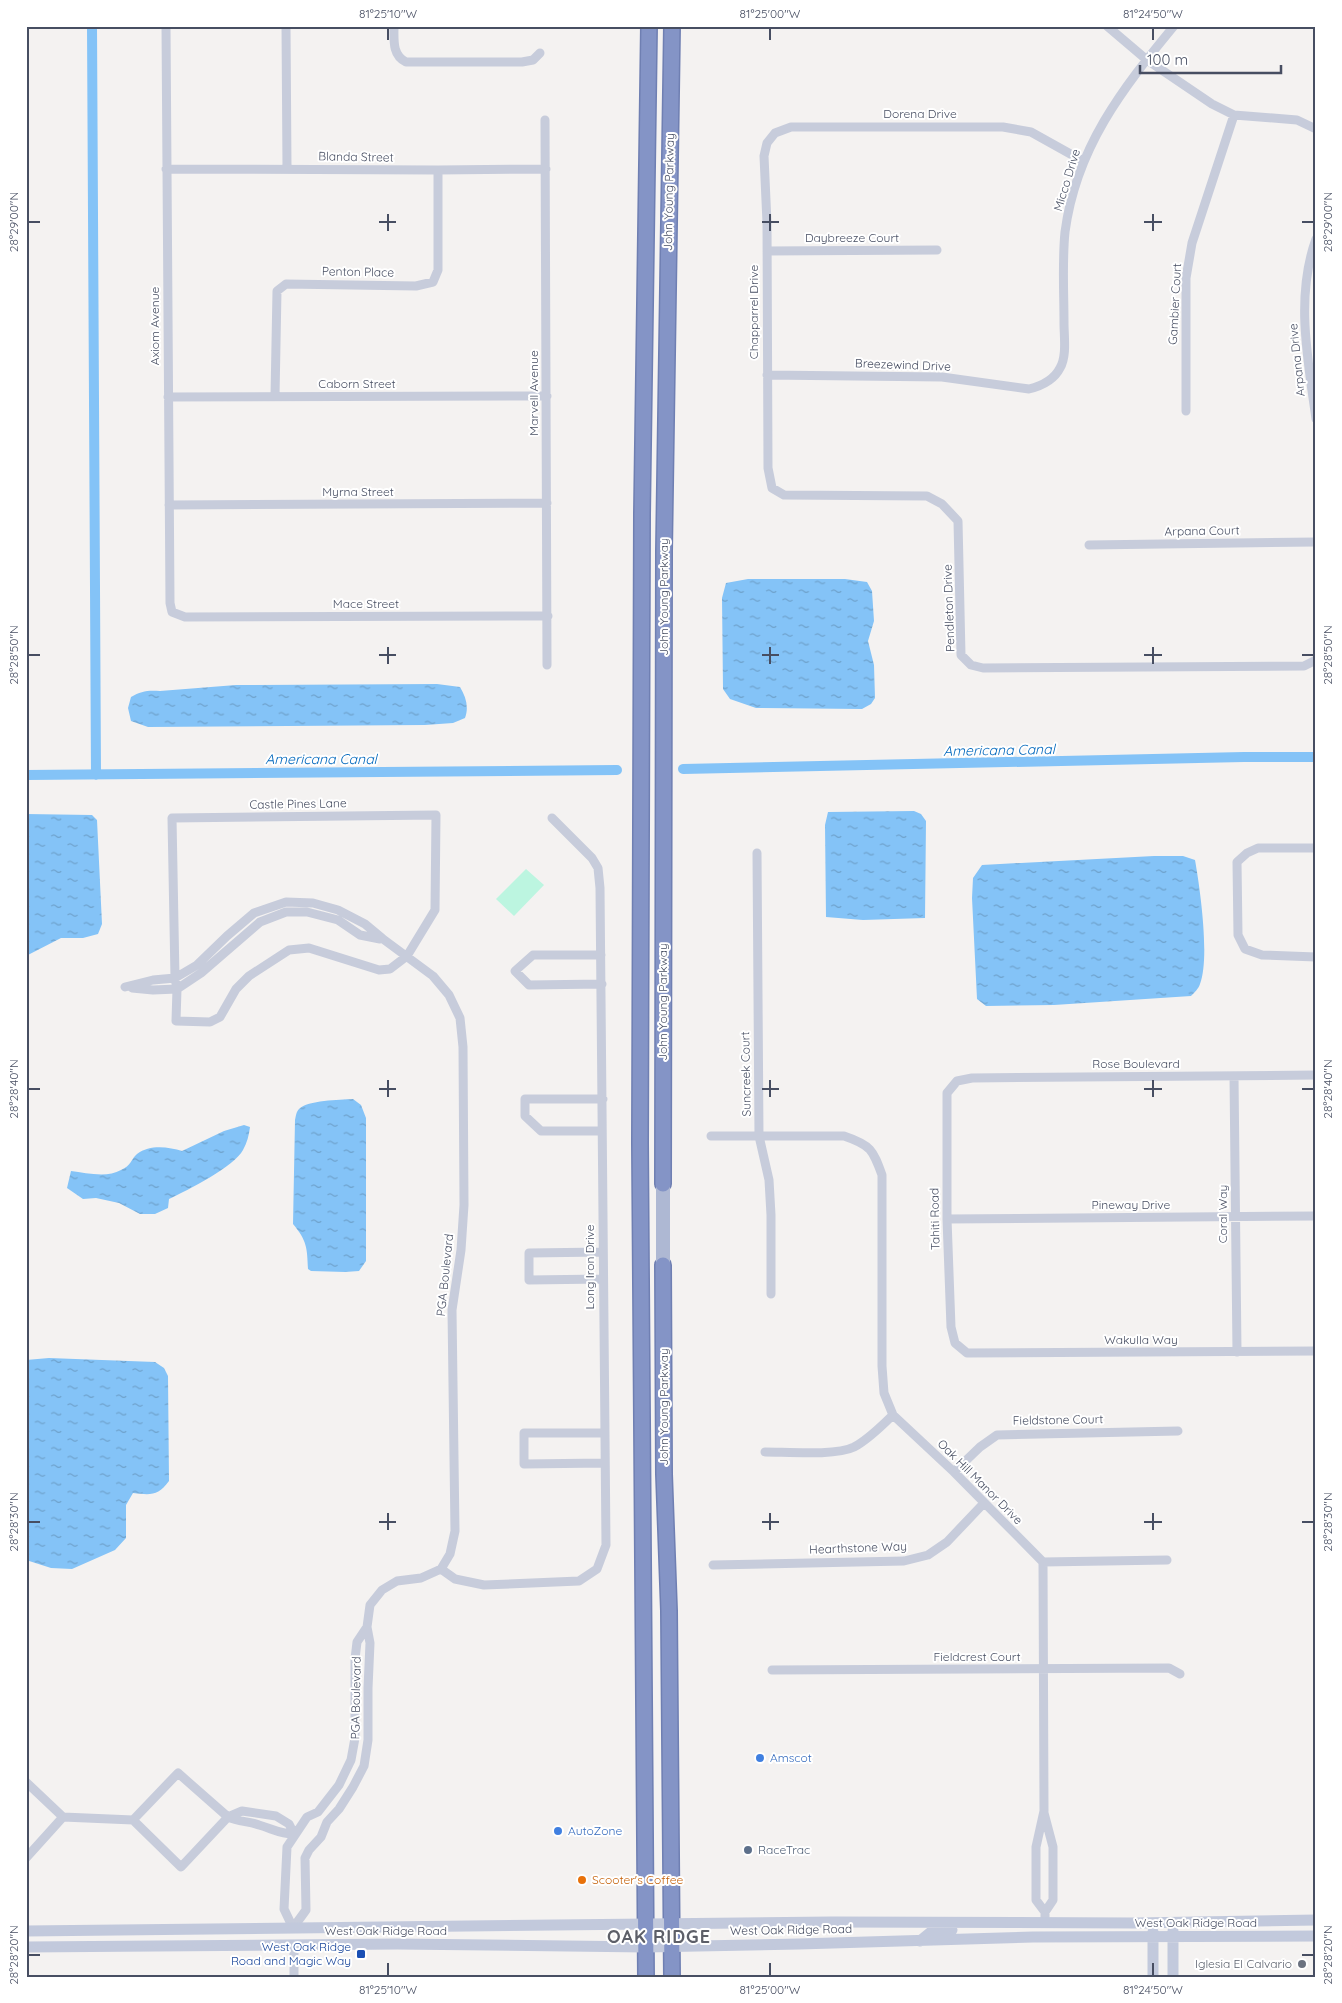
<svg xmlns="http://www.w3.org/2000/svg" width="1342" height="2003" viewBox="0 0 1342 2003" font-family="Quicksand,sans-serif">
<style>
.pitch{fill:#bcf5e0}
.water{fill:url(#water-ripples)}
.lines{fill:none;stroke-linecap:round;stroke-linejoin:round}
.canal{stroke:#84c3f7;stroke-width:10}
.highway-casing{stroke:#6f7fb2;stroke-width:18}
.street{stroke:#c7ccdb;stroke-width:9}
.secondary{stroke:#c2c9dc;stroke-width:11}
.primary{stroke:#aeb8d3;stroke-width:14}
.highway{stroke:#8494c6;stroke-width:15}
.ticks{fill:none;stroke:#474e62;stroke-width:2}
.shop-dot{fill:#3f7fe0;stroke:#fff;stroke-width:2}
.service-dot{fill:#5c6f8a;stroke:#fff;stroke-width:2}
.food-dot{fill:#e8710a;stroke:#fff;stroke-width:2}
.transit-dot{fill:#1a4fb4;stroke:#fff;stroke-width:2}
.worship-dot{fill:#6b7280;stroke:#fff;stroke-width:2}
.labels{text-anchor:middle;stroke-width:4;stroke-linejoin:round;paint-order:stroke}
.street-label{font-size:12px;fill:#474e62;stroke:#fff}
.shop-label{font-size:12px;fill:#366cbe;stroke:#fff;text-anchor:start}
.service-label{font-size:12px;fill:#4e5e75;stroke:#fff;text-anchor:start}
.food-label{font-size:12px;fill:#c56008;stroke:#fff;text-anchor:start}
.transit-label{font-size:12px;fill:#164399;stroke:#fff;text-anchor:end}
.worship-label{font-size:12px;fill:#5b616d;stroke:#fff;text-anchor:end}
.water-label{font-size:14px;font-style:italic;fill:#0067bc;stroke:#fff}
.district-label{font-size:18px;font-weight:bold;letter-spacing:1px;fill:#5d5f68;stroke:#fff}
.neatline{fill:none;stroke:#474e62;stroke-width:2}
.ticks-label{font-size:12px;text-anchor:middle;fill:#474e62}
</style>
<defs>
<pattern id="water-ripples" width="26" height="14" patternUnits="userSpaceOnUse" patternTransform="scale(1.25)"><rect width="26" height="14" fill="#84c3f7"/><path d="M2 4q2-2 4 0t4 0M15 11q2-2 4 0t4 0" fill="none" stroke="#6ea1cb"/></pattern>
</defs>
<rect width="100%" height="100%" fill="#f4f2f1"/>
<!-- pitch -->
<path class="pitch" d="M 526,869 L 544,885 L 514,916 L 496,899 Z"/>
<!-- water -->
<path class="water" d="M 748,579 L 845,579 L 867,582 L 872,591 L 874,621 L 868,641 L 874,665 L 875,698 L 871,704 L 862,709 L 756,708 L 730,699 L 723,689 L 722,598 L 726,583 Z
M 437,684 L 460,687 C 466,697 469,707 465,718 L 453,723 L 425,725 L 148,727 L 131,721 L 128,708 L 131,697 C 141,691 148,690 160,691 L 236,685 Z
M 914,811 L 921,814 L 926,821 L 925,918 L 863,920 L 826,917 L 825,825 L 828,812 Z
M 26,814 L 92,815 L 97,820 L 102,924 L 98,934 L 83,938 L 61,938 L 26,956 Z
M 1154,856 L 1183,856 L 1195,860 C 1200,888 1210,958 1200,984 C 1199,988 1194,993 1191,996 L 1054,1005 L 986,1006 L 977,999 L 972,898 L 973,878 L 982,865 Z
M 353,1099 L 361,1105 L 366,1118 L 366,1261 L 359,1271 L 345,1272 L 311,1271 L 308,1269 C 307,1247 307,1241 293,1224 L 295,1120 C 296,1116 296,1112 299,1109 C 308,1100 339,1100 353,1099 Z
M 244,1125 L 250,1127 C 249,1135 247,1143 243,1150 C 234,1167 188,1190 169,1199 L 168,1208 L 155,1214 L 140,1214 L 119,1203 L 96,1198 L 83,1199 L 67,1188 L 71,1171 C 87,1173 107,1178 121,1170 C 131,1166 131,1159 137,1154 C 150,1144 169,1147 182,1151 L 224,1131 Z
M 49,1358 L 155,1362 L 164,1368 L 168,1376 L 169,1481 C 158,1496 151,1495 133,1493 L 126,1505 L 126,1538 L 115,1550 L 72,1569 L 51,1568 L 26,1560 L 26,1360 Z"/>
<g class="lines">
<!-- canal -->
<path class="canal" d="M 92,26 L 96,775
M 683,769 L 1244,757 L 1316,757
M 26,775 L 617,770"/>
<!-- highway casing -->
<g class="highway-casing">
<path id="highway" d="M 663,1184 L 664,551 L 672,26
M 663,1265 L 664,1474 L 669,1611 L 672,1977
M 646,1977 L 640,1143 L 642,514 L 649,26"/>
</g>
<!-- street -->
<path class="street" d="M 166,26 L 170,603 L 172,612 L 185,617 L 548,616
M 286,26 L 287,168
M 394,26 C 394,40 392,55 406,62 L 522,62 L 533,60 L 540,53
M 1107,26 L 1147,60 L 1212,104 L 1234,115 L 1297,120 L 1316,129
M 545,120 L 547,665
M 1083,161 L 1031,132 L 1003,127 L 791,127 L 775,133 L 767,143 L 764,156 L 767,223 L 768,468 L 772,488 L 784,495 L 927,496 L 942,504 L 958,521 L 961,655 L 971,665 L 983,668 L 1304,666 L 1316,660
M 166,169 L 438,170 L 546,169
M 1316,239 C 1295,297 1308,360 1316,419
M 767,251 L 937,250
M 767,375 L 942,377 L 1029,389 C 1041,386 1054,380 1060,368 C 1067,356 1064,337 1064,323 C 1064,293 1062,262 1065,232 C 1076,148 1122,89 1174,26
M 275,396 L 277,291 L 286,284 L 416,286 L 433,282 L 438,270 L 438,170
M 168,397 L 547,396
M 1186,411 L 1186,278 L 1192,243 L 1234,115
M 169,505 L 547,503
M 1089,545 L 1316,542
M 436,815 L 435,910 L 407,956 L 390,969 L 379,970 L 309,948 L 289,950 L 249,976 L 236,989 L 220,1017 L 210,1022 L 176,1021 L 177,989 L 175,978 L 172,818 Z
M 1316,848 L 1258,848 L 1247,853 L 1237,862 L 1238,935 L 1245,949 L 1262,955 L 1316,957
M 757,853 L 759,1136 L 769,1180 L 771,1215 L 771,1294
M 601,955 L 533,955 L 515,971 L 529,985 L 602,984
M 125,987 L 153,980 L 175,978 L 197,965 L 227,936 L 254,913 L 286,902 L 313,903 L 338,910 L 365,924 L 383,939 L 433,976 L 449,995 L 460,1018 L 463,1047 L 464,1205 L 461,1250 L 452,1310 L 455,1531 L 450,1554 L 441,1569 L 421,1578 L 397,1581 L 382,1590 L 370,1605 L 367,1627 L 370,1643 L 368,1688 L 368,1740 L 364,1766 L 353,1787 L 339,1809 L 327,1822 L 321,1837 L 309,1850 L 305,1858 L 306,1910 L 293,1928 L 284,1909 L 287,1847 L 307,1817 L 318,1812 L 339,1785 L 351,1760 L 355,1738 L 355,1659 L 357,1642 L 367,1627
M 132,988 L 153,990 L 177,989 L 201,973 L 260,922 L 286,912 L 307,912 L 338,920 L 360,935 L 380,939
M 1316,1075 L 972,1078 L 957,1081 L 947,1093 L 947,1219 L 951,1327 L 955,1343 L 967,1353 L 1316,1351
M 1234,1076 L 1237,1352
M 602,1131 L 541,1131 L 525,1116 L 525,1099 L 603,1099
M 711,1136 L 844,1136 C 871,1145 873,1150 882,1175 L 882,1366 L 884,1393 L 893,1415 L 954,1472 L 1043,1562 L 1044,1811 L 1036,1847 L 1036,1900 L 1045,1912
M 947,1219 L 1316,1216
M 603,1252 L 529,1253 L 529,1280 L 603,1279
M 604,1433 L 524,1433 L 524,1464 L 604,1463
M 765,1452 C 787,1452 836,1456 854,1447 C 869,1439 881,1426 893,1415
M 954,1472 L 980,1447 L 997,1435 L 1178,1431
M 1043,1562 L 1167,1560
M 713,1565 L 904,1561 L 928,1555 L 947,1542 L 984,1503
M 441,1569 L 455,1579 L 484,1585 L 579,1581 L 597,1569 L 606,1545 L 600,888 L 598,868 L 592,858 L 552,818
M 772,1670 L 1169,1668 L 1180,1674
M 178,1773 L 228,1817 L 181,1867 L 133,1820 Z
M 26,1782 L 63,1817 L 26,1858
M 1044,1813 L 1053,1847 L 1053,1900 L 1045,1912 L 1045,1917
M 63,1817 L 133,1820
M 228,1817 L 242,1811 L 276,1816 L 289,1824 L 294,1834
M 228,1817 C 239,1822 248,1821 259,1825 C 273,1829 280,1834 294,1834
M 294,1945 L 294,1977"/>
<!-- secondary -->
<path class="secondary" d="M 26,1931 L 832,1922 L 1135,1923 L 1316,1920
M 1173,1931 L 1173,1977
M 1153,1932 L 1153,1977
M 920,1941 L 931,1932 L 952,1930
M 26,1947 L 397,1944 L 646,1947 L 799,1944 L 1033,1937 L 1316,1936"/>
<!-- primary -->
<path class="primary" d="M 663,1184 L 663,1265"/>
<!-- highway -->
<use href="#highway" class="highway"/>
</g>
<!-- ticks -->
<path class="ticks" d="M 388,28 L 388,40M 770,28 L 770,40M 1153,28 L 1153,40M 388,214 L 388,231M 770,214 L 770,231M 1153,214 L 1153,231M 28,222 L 40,222M 379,222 L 396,222M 762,222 L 779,222M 1144,222 L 1162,222M 1302,222 L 1314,222M 388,647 L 388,664M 770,647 L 770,664M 1153,647 L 1153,664M 28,655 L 40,655M 379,655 L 396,655M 762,655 L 779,655M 1144,655 L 1162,655M 1302,655 L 1314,655M 388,1080 L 388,1097M 770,1080 L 770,1097M 1153,1080 L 1153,1097M 28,1089 L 40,1089M 379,1089 L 396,1089M 762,1089 L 779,1089M 1144,1089 L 1162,1089M 1302,1089 L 1314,1089M 388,1513 L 388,1530M 770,1513 L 770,1530M 1153,1513 L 1153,1530M 28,1522 L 40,1522M 379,1522 L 396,1522M 762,1522 L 779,1522M 1144,1522 L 1162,1522M 1302,1522 L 1314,1522M 28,1955 L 40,1955M 1302,1955 L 1314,1955M 388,1963 L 388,1976M 770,1963 L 770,1976M 1153,1963 L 1153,1976"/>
<!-- markers -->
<g class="shop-dot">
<circle cx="760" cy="1758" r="5"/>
<circle cx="558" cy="1831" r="5"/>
</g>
<circle class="service-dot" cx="748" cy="1850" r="5"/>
<circle class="food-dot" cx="582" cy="1880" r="5"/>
<rect class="transit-dot" x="356" y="1949" width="10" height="10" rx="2.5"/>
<circle class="worship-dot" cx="1302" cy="1964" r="5"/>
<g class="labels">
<!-- street labels -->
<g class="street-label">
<text x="920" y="118">Dorena Drive</text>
<text transform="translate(356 157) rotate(1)" y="4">Blanda Street</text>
<text transform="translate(1067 180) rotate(-73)" y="4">Micco Drive</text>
<text transform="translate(669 192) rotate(-89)" y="4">John Young Parkway</text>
<text x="852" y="242">Daybreeze Court</text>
<text transform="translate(358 272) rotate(1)" y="4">Penton Place</text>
<text transform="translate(1175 304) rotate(-87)" y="4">Gambier Court</text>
<text transform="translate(754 312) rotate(-90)" y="4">Chapparrel Drive</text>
<text transform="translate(155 326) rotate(-90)" y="4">Axiom Avenue</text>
<text transform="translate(1297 360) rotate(-96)" y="4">Arpana Drive</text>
<text transform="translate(903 365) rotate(2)" y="4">Breezewind Drive</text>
<text x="357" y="388">Caborn Street</text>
<text transform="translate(534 393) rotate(-90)" y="4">Marvell Avenue</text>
<text x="358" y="496">Myrna Street</text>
<text transform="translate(1202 531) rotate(-1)" y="4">Arpana Court</text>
<text transform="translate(664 597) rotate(-90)" y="4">John Young Parkway</text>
<text x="366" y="608">Mace Street</text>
<text transform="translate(949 608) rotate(-92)" y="4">Pendleton Drive</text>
<text transform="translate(298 804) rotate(-1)" y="4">Castle Pines Lane</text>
<text transform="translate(663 1002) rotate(-90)" y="4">John Young Parkway</text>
<text x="1136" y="1068">Rose Boulevard</text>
<text transform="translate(746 1074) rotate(-91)" y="4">Suncreek Court</text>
<text x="1131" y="1209">Pineway Drive</text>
<text transform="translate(1223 1214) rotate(-90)" y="4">Coral Way</text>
<text transform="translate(935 1219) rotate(-91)" y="4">Tahiti Road</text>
<text transform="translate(590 1267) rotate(-90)" y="4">Long Iron Drive</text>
<text transform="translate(445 1275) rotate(-84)" y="4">PGA Boulevard</text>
<text x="1141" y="1344">Wakulla Way</text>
<text transform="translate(664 1407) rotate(-90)" y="4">John Young Parkway</text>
<text transform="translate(1058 1420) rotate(-1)" y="4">Fieldstone Court</text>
<text transform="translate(980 1482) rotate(45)" y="4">Oak Hill Manor Drive</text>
<text transform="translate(858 1548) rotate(-2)" y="4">Hearthstone Way</text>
<text x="977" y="1661">Fieldcrest Court</text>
<text transform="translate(356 1698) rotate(-89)" y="4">PGA Boulevard</text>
<text x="1196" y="1927">West Oak Ridge Road</text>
<text transform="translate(791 1930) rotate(-1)" y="4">West Oak Ridge Road</text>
<text x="386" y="1935">West Oak Ridge Road</text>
</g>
<!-- shop labels -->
<g class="shop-label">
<text x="770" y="1762">Amscot</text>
<text x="568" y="1835">AutoZone</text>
</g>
<!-- service labels -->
<g class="service-label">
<text x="758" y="1854">RaceTrac</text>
</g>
<!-- food labels -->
<g class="food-label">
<text x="592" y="1884">Scooter's Coffee</text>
</g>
<!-- transit labels -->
<g class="transit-label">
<text x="351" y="1951">West Oak Ridge<tspan x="351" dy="14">Road and Magic Way</tspan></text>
</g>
<!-- worship labels -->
<g class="worship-label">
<text x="1292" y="1968">Iglesia El Calvario</text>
</g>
<!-- water labels -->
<g class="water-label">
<text transform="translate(999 750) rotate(-1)" y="5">Americana Canal</text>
<text x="321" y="764">Americana Canal</text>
</g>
<!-- district labels -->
<g class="district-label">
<text x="659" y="1943">OAK RIDGE</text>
</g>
</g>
<!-- border -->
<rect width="1342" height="2003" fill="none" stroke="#ffffff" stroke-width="55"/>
<!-- scale -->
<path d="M1140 65v8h141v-8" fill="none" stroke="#474e62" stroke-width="2.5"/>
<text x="1147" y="65" font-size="15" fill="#474e62" stroke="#ffffff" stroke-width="4" paint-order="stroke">100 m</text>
<rect x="28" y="28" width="1286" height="1948" class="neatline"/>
<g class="ticks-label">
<text x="388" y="18">81°25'10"W</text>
<text x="770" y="18">81°25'00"W</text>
<text x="1153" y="18">81°24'50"W</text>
<text transform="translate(14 222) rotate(-90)" y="4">28°29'00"N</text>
<text transform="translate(1328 222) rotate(-90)" y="4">28°29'00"N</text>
<text transform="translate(14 655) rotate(-90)" y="4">28°28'50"N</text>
<text transform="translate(1328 655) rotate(-90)" y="4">28°28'50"N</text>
<text transform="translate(14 1089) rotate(-90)" y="4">28°28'40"N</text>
<text transform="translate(1328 1089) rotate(-90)" y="4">28°28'40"N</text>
<text transform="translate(14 1522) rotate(-90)" y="4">28°28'30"N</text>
<text transform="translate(1328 1522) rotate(-90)" y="4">28°28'30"N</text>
<text transform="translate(14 1955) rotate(-90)" y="4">28°28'20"N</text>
<text transform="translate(1328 1955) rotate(-90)" y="4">28°28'20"N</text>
<text x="388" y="1994">81°25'10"W</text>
<text x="770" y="1994">81°25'00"W</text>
<text x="1153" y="1994">81°24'50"W</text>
</g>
</svg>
